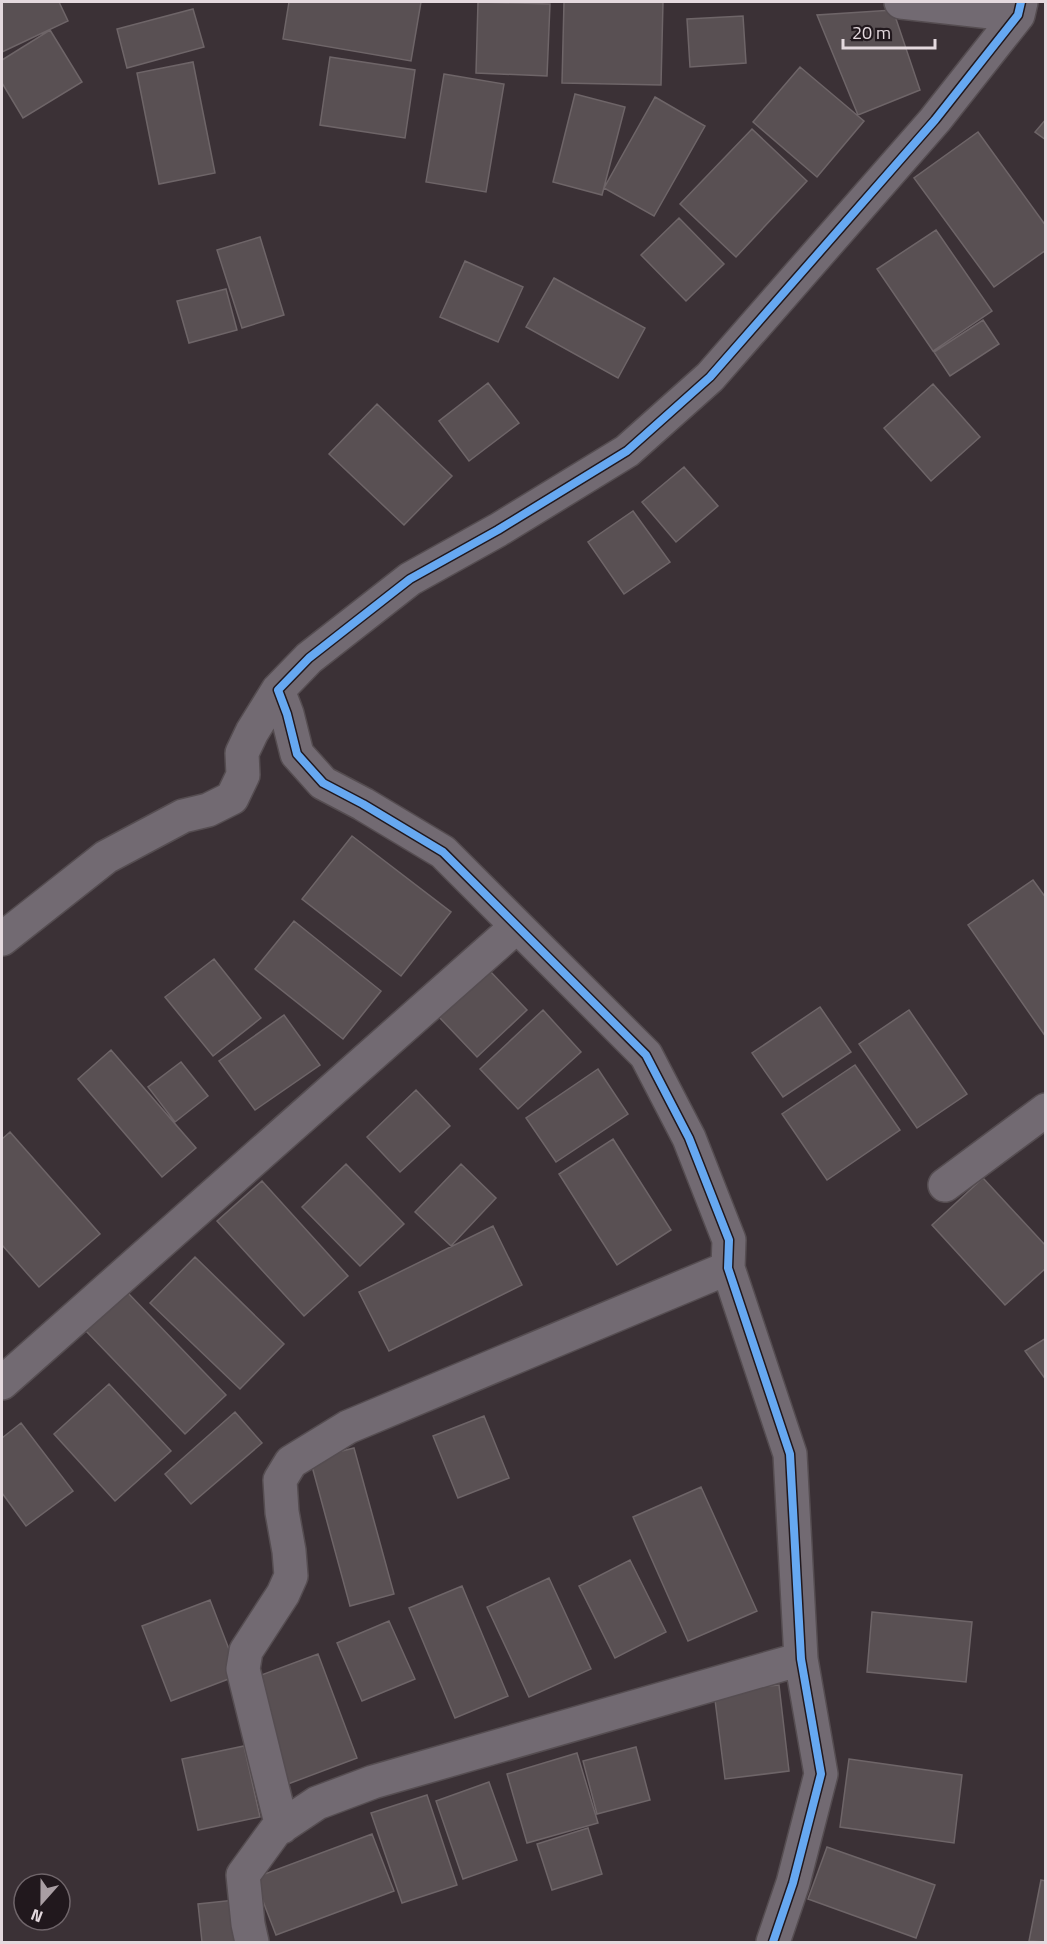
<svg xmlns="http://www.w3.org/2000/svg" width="1047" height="1944" viewBox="0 0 1047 1944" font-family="'Titillium Web',sans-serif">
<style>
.building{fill:#595053;stroke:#6e6568;stroke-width:1.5}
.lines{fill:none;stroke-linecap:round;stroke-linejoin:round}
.minor-casing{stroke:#554d51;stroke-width:36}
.minor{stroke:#726a72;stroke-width:33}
.cycleway-casing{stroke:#21181d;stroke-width:11}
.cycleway{stroke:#66a8f1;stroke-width:8}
</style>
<rect width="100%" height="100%" fill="#3b3136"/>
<!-- building -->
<path class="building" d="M 2,2 L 59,2 L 68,21 L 2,52 Z
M 289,2 L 421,2 L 411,61 L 283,39 Z
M 478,2 L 550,4 L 547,76 L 476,73 Z
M 564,2 L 663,2 L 661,85 L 562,83 Z
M 193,9 L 204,47 L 127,68 L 117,29 Z
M 893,10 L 920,90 L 858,115 L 817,15 Z
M 743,16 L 746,63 L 690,67 L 687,19 Z
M 50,30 L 82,82 L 23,118 L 2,83 L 2,60 Z
M 330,57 L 415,70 L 405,138 L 320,125 Z
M 193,62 L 215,173 L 159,184 L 137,73 Z
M 800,67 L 864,121 L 817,177 L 753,122 Z
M 444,74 L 504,84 L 486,192 L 426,182 Z
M 575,94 L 625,107 L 602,195 L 553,182 Z
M 655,97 L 705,126 L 654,216 L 604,188 Z
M 1046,119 L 1046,140 L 1035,132 Z
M 752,129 L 807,181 L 736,257 L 680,204 Z
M 978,132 L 1046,226 L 1046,250 L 994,287 L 914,178 Z
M 679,218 L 724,264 L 686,301 L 641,255 Z
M 936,230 L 992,311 L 933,351 L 877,269 Z
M 260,237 L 284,315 L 242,328 L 217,250 Z
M 465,261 L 523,287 L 498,342 L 440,317 Z
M 554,278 L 645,328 L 618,378 L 526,327 Z
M 226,289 L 237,330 L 189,343 L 177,301 Z
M 983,320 L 999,344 L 950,376 L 934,352 Z
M 488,383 L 519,423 L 469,461 L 439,421 Z
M 933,384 L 980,437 L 931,481 L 884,428 Z
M 377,404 L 452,476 L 404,525 L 329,454 Z
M 684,467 L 718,506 L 676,542 L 642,502 Z
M 633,511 L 670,562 L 624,594 L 588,542 Z
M 352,836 L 451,912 L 401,976 L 302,899 Z
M 1033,880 L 1046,898 L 1046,1037 L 968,925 Z
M 294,921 L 381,991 L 343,1039 L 255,969 Z
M 214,959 L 261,1018 L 213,1056 L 165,997 Z
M 488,969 L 527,1010 L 477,1057 L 438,1016 Z
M 820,1007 L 851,1052 L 783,1097 L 752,1053 Z
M 543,1010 L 581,1052 L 518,1109 L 480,1069 Z
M 909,1010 L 967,1094 L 917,1128 L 859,1044 Z
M 284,1015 L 320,1065 L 255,1110 L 219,1061 Z
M 111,1050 L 196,1148 L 162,1177 L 78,1079 Z
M 181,1062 L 208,1096 L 175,1122 L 148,1087 Z
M 855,1065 L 900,1130 L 827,1180 L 782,1114 Z
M 598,1069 L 628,1114 L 556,1162 L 526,1118 Z
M 416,1090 L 450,1126 L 400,1172 L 367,1137 Z
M 10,1132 L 100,1234 L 39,1287 L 2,1245 L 2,1139 Z
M 613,1139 L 671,1230 L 617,1265 L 559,1174 Z
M 346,1164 L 404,1224 L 360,1266 L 302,1207 Z
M 461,1164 L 496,1198 L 451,1246 L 415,1212 Z
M 983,1178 L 1046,1246 L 1046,1268 L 1005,1305 L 932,1225 Z
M 262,1181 L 348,1276 L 304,1316 L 217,1221 Z
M 493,1226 L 522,1285 L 389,1351 L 359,1292 Z
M 195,1257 L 284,1344 L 240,1389 L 150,1303 Z
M 127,1292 L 226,1395 L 185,1434 L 86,1331 Z
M 1046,1338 L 1046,1380 L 1025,1351 Z
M 109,1384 L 171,1451 L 115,1501 L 54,1434 Z
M 235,1412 L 262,1443 L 191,1504 L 165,1474 Z
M 484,1416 L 509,1478 L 458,1498 L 433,1436 Z
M 21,1423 L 73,1491 L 26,1526 L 2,1493 L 2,1438 Z
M 354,1448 L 394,1594 L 350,1606 L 310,1459 Z
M 701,1487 L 757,1611 L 688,1641 L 633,1517 Z
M 630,1560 L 666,1632 L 615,1658 L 579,1586 Z
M 549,1578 L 591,1669 L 529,1697 L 487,1607 Z
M 462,1586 L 508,1696 L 455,1718 L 409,1608 Z
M 210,1600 L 239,1675 L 171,1701 L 142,1626 Z
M 872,1612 L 972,1622 L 966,1682 L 867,1672 Z
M 389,1621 L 415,1679 L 362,1701 L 337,1643 Z
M 318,1654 L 357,1758 L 288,1784 L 248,1680 Z
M 779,1685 L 789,1771 L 725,1779 L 714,1692 Z
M 244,1746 L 260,1817 L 198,1830 L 182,1759 Z
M 636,1747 L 650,1800 L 597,1814 L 583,1761 Z
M 577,1753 L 598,1823 L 527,1843 L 507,1774 Z
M 849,1759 L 962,1775 L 954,1843 L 840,1827 Z
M 489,1782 L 517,1860 L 463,1879 L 436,1801 Z
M 427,1795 L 457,1885 L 402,1903 L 371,1813 Z
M 588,1828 L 602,1874 L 552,1890 L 537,1844 Z
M 372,1834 L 394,1891 L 276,1935 L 254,1878 Z
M 827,1847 L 935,1885 L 916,1938 L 808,1899 Z
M 1041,1880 L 1046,1881 L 1046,1942 L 1029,1941 Z
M 235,1900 L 239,1942 L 202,1942 L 198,1904 Z"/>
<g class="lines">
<!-- minor casing -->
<g class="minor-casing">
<path id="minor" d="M 901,2 L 1018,15
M 2,939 L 106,857 L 183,816 L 208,810 L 232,798 L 243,775 L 242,753 L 252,732 L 278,690
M 945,1185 L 1046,1110
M 2,1383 L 516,927
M 282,1827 L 243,1669 L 246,1651 L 283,1594 L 291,1576 L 289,1551 L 282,1512 L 280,1480 L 291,1462 L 348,1427 L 728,1268
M 252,1942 L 248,1924 L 243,1875 L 275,1831 L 317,1803 L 373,1782 L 801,1659
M 773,1942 L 793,1883 L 821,1774 L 801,1659 L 790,1454 L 728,1268 L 729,1240 L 689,1138 L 646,1055 L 443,852 L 363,804 L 323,783 L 297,754 L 287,714 L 278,690 L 309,658 L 410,579 L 498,530 L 627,451 L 710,377 L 935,120 L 1018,15 L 1021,2"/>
</g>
<!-- minor -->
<use href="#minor" class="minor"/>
<!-- cycleway casing -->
<g class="cycleway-casing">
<path id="cycleway" d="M 773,1942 L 793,1883 L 821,1774 L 801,1659 L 790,1454 L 728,1268 L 729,1240 L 689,1138 L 646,1055 L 443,852 L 363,804 L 323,783 L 297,754 L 287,714 L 278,690 L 309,658 L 410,579 L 498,530 L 627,451 L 710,377 L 935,120 L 1018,15 L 1021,2"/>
</g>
<!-- cycleway -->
<use href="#cycleway" class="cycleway"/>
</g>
<!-- border -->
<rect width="1047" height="1944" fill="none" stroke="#e4d9de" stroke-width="6"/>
<!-- north arrow -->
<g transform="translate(42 1902) rotate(201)"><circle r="28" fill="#21181d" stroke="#6f656a" stroke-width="1.5"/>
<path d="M0-4.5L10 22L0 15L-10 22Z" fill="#a99ea3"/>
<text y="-9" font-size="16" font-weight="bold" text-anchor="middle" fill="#e4d9de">N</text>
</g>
<!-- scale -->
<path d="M843 39v9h92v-9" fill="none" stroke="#e4d9de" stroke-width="3"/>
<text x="852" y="39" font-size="18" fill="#e4d9de" stroke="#21181d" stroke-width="4.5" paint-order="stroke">20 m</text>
</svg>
